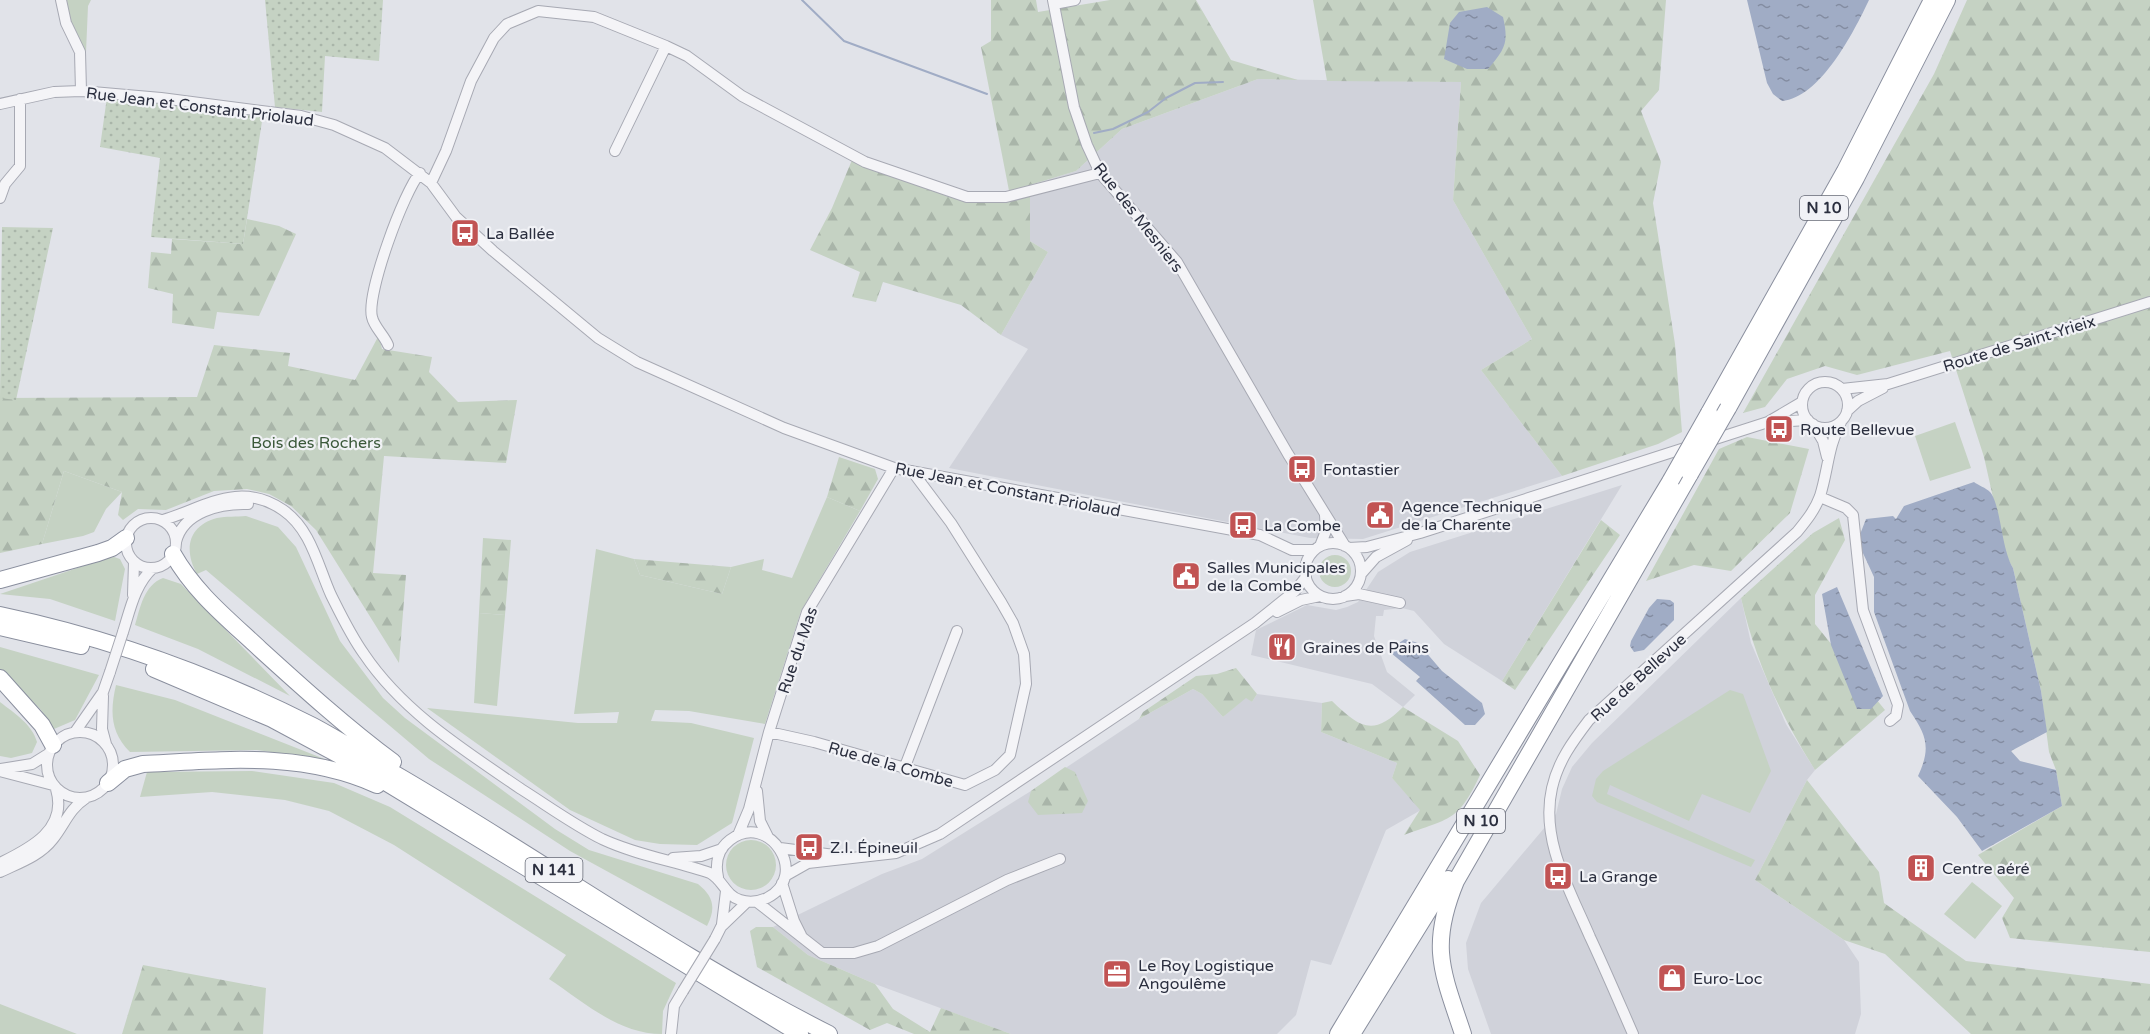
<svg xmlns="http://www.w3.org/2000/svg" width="2150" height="1034" viewBox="0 0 2150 1034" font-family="'Varela Round',sans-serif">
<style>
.built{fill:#d0d2da}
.grass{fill:#c5d2c3}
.forest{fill:url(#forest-firs)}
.garden{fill:url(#garden-dots)}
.water{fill:url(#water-ripples)}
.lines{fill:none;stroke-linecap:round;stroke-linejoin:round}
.stream{stroke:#a0acc5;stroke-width:2}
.minor-casing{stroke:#a7a9b3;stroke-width:12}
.highway-casing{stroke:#8a8f9e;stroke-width:18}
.minor{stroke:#f4f4f7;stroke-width:10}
.highway{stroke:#fff;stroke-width:16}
.minor-bridge-casing{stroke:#a7a9b3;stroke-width:12;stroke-linecap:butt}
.highway-bridge-casing{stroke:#8a8f9e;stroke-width:18;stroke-linecap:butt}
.minor-bridge{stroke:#f4f4f7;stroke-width:10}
.highway-bridge{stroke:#fff;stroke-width:16}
.labels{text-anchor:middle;stroke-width:4.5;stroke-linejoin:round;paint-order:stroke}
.shield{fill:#f1f2f6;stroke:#666a76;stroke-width:1.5}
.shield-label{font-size:15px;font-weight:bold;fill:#2b2f3f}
.street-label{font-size:16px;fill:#2b2f3f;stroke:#f1f2f6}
.poi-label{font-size:16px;fill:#2b2f3f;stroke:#f1f2f6;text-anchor:start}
.park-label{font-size:16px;fill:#3b593a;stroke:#f1f2f6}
</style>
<defs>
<pattern id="forest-firs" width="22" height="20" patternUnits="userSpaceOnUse" patternTransform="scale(1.5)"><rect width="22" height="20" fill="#c5d2c3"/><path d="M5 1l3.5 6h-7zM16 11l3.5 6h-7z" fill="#a9b5a9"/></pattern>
<pattern id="garden-dots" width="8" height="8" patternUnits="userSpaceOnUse" patternTransform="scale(1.5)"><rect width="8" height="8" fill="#c5d2c3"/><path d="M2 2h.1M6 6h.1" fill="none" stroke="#a9b5a9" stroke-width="1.8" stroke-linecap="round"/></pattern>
<pattern id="water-ripples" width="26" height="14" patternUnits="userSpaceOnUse" patternTransform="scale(1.5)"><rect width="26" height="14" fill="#a0acc5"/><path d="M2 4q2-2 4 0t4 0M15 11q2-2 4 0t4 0" fill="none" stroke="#838ca1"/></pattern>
</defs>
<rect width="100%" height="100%" fill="#e1e3e9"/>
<!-- built -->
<path class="built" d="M 1258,79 L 1461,82 L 1453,200 L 1532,339 L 1481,370 L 1562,476 L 1363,539 L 1310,538 L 949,468 L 1028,349 L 1001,335 L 1048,252 L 1030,241 L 1030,185 L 1076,171 L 1122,129 Z
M 1622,485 L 1502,681 L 1444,644 L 1414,611 L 1402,608 L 1384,610 L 1383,616 L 1376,616 L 1374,636 L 1387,672 L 1415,695 L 1403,707 L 1372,684 L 1251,655 L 1256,630 L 1307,605 L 1336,610 L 1347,607 L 1358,602 L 1378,572 L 1410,552 Z
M 1741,598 L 1751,643 L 1786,724 L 1815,770 L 1807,780 L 1755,880 L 1844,940 L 1859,962 L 1861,1014 L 1855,1034 L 1491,1034 L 1468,969 L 1466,943 L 1481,903 L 1556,814 L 1562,789 L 1572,767 L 1592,743 Z
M 1193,689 L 1202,694 L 1223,717 L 1246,697 L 1252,702 L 1257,694 L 1322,703 L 1321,732 L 1397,763 L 1392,778 L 1421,810 L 1386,830 L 1331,965 L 1311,960 L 1296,1015 L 1277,1034 L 1011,1034 L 875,984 L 808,955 L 773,927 L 882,874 L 922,859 L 1031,791 L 1139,719 Z"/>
<!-- grass -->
<path class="grass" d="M 67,0 L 91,0 L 88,6 L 86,52 L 68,17 Z
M 1955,422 L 1971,468 L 1930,481 L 1915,436 Z
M 64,471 L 122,492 L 106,509 L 94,532 L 83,536 L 42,544 Z
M 827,497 L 860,511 L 801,611 L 765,724 L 689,711 L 655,710 L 651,721 L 691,723 L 754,738 L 732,823 L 697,845 L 660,844 L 635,840 L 570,810 L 427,708 L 578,723 L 617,723 L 619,712 L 574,714 L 596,549 L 634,559 L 640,575 L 722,594 L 731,567 L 764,559 L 762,570 L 792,578 Z
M 246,516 L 278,527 L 296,547 L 340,641 L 383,698 L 405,718 L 555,829 L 589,850 L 698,884 C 714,897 716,908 707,926 L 570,851 L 429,759 L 206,570 L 197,574 C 184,551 187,526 217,518 C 226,516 237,517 246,516 Z
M1319 571a16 16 0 1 1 32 0a16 16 0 1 1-32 0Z
M 114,557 L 120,559 L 125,569 L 115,621 L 50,599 L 0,594 L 104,559 Z
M 163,578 L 181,584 L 290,696 L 198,649 L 135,625 C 140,608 144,585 163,578 Z
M 479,613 L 505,615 L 497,706 L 474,703 Z
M 0,647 L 99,675 L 75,720 L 54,729 L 41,710 L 0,669 Z
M 116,685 L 175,700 L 327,760 L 257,750 L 130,752 C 110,732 110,711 116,685 Z
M 1730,690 L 1743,694 L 1771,771 L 1750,813 L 1702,794 L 1689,821 L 1610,785 L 1607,794 L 1755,860 L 1751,867 L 1597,802 L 1592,796 L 1596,779 L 1603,771 Z
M 0,702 C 14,713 32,724 37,742 L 32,753 L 11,758 L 0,756 Z
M 252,771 L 334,783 L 390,807 L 676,983 L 663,1011 L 662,1034 C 618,1034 584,1002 549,979 L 566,955 L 394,845 L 329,811 L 285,800 L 212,792 L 140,797 L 147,772 Z
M726 865a25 25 0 1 1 50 0a25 25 0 1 1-50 0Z
M 1972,882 L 2002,906 L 1975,939 L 1944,914 Z
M 0,1004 L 77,1034 L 0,1034 Z"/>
<!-- forest -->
<path class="forest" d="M 991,0 L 1036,0 L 1038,12 L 1110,0 L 1196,0 L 1231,60 L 1298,80 L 1258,79 L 1122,129 L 1076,171 L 1030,185 L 1030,241 L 1048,252 L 1001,335 L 961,305 L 883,282 L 876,302 L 852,297 L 860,272 L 810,250 L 832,208 L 852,160 L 962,201 L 1011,201 L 981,47 L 991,41 Z
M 1313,0 L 1666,0 L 1659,90 L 1641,111 L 1661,162 L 1653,203 L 1675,344 L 1682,432 L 1658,444 L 1562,476 L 1481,370 L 1532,339 L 1453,200 L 1461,82 L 1327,81 Z
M 1967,0 L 2150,0 L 2150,952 L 2010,938 L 2002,918 L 2014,898 L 1978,855 L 2062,806 L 2056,770 L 2049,752 L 2041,691 L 2013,568 L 2006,556 L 1984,457 L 1950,351 L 1857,375 L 1825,366 L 1787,379 L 1765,407 L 1743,413 L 1934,74 Z
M 247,219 L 279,226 L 296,234 L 259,316 L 217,312 L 214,329 L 172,323 L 173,294 L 148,288 L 151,252 L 171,254 L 172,239 L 243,244 Z
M 379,335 L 382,349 L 432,357 L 429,372 L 458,402 L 517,400 L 506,463 L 384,456 L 373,573 L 406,575 L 399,663 L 316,530 L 291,506 L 269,494 L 247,489 L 214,491 L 166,510 L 138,509 L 123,520 L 118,515 L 122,492 L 64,471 L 42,544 L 0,553 L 0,398 L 197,397 L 214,345 L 290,353 L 288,366 L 355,380 Z
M 1747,437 L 1809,449 L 1790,513 L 1731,571 L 1694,565 L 1646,581 L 1719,449 Z
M 839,457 L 875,469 L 878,479 L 860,511 L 827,497 Z
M 1839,518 L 1845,540 L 1815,595 L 1815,624 L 1885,710 L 1815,770 C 1780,714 1756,663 1741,598 L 1813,533 Z
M 1601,520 L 1620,535 L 1515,690 L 1502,681 Z
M 483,538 L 511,540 L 505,615 L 479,613 Z
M 634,559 L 731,567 L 722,594 L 640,575 Z
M 1236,668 L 1257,694 L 1252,702 L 1246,698 L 1223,717 L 1202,694 L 1193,689 L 1139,719 L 1143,712 L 1196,676 L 1217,674 Z
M 1332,701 C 1360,728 1373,737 1403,707 L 1458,741 L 1480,775 C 1458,822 1450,818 1404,835 L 1420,810 L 1392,778 L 1397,763 L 1321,732 L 1322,703 Z
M 1065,767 L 1075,772 L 1088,801 L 1082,813 L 1038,815 L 1028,802 L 1031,791 Z
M 1807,780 L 1879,872 L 1884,903 L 1966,961 L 2150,984 L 2150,1034 L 1971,1034 L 1885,954 L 1844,940 L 1755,880 Z
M 756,927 L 773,927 L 808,955 L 875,984 L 893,1009 L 930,1032 L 941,1008 L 1011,1034 L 914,1034 L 887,1023 L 870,1030 L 757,967 L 750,931 Z
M 143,965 L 266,988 L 263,1034 L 122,1034 Z"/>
<!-- garden -->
<path class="garden" d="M 265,0 L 383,0 L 379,61 L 325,56 L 322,112 L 275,107 Z
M 107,97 L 263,115 L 243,244 L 151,237 L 160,158 L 100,147 Z
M 2,227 L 53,228 L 16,400 L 0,398 Z"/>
<!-- water -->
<path class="water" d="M 1747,0 L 1869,0 C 1854,32 1820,98 1782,101 L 1773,94 L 1767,83 Z
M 1487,7 L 1503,17 C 1509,43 1505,49 1488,69 L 1467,69 L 1444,59 L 1450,23 L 1459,12 Z
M 1974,482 C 1978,485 1986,488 1990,492 C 2001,505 2001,548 2013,568 L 2041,691 L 2047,732 L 2011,751 L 2020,761 L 2056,770 L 2062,806 L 1982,851 L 1957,817 L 1918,776 C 1931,748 1927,736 1910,711 L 1874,612 L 1874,577 L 1862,551 L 1859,537 L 1866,519 L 1893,516 L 1896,519 L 1904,506 Z
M 1837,587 L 1883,696 L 1871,709 L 1857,709 L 1831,645 L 1822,594 Z
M 1657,599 L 1670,600 L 1674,603 L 1674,620 L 1644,650 L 1634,652 L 1630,646 L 1631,641 L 1649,608 Z
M 1405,639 L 1418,643 L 1442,671 L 1482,703 L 1485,714 L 1475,725 L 1465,725 L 1416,681 L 1420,677 L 1391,653 L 1393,647 Z"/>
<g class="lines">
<!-- stream -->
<path class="stream" d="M 802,0 L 844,41 L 987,94
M 1094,133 L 1113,129 L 1148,112 L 1166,98 L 1195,83 L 1223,82"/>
<!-- minor casing -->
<g class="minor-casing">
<path id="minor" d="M 61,0 L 66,23 L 80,52 L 81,91
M 1053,0 L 1074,107 L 1087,145 L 1100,173 L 1177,262 L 1288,454 L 1345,546
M 1054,4 L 1075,0
M 0,104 L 54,92 L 81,91 L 161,98 L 301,116 L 334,125 L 385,148 L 431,183 L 456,217 L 493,251 L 598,338 L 637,362 L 784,428 L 894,468 L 1260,535 L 1292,550 L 1314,550
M 615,151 L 666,46
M 431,183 L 446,151 L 471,81 L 494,38 L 507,24 L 538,11 L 594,17 L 666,46 L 687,56 L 742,96 L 865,162 L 967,197 L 1006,197 L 1100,173
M 0,198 L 5,184 L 20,166 L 20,99
M 388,345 C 384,335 374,327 372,317 C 366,294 404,191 420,173
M1802 405a23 23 0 1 1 46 0a23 23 0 1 1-46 0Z
M 1842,389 L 1888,384 L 2150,302
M 1847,411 L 1858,401 L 1883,388
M 1771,422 L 1808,420
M 1813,424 L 1823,441 L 1827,457
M 1709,441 L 1768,422 L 1802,402
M 1820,497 L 1846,508 L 1853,515 L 1863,610 L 1898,705 L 1896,716 L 1890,721
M126 543a25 25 0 1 1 50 0a25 25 0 1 1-50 0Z
M 163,520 C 204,508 239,480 283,510 C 311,529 318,566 331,595 C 341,615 351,636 364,654 C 403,712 464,750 521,789 C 548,806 574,825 602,839 C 636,855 675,861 710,873 C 723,880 725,895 740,900 C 749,903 758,902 767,898 C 811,876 769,810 730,840 C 718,849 715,863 718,877
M 176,542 C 183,512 220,503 248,504
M1305 571a28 28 0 1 1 56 0a28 28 0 1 1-56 0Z
M 1320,546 L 1326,531 L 1325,515
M 1349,548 L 1367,547 L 1420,533 L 1691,446
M 1361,574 L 1376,557 L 1407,540
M 133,595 L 134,562
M 1345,596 L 1359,594 L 1400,603
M 1277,612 L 1301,600 L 1320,596
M 123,632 C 130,610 135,584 153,568
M 103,696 L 102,729 L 106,744
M47 765a33 33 0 1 1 66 0a33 33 0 1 1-66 0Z
M 75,732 L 103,692 L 110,672
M 769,732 L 814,742 L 965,785 L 995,770 L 1010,755 L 1026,684 L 1024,654 L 1013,623 L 1001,602 L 951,523 L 912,471
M 1,769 L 32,764 L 48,754
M 904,769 L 957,631
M 0,771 L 53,785
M 757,791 L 760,821 L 768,837
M 738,835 L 749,809 L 769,732 L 807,612 L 894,468
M 780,848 L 842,856
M 673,858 L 701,856 L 722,849
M 0,863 C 31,848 68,829 56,789
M 0,872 C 19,863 40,856 53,839 C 65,824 69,809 86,798
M 785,876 L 808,863 L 896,853 L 940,834 L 1255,623 L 1295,591 L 1306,577
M 782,883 L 794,921 L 801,935
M 757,902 L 822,953 L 854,953 L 878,946 L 1007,880 L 1060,859
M 722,924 L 726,891
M 715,939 L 721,927 L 747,902
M 671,1034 L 674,1006 L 683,991
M 1633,1034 C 1619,1002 1605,969 1590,937 C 1570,890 1540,840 1552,788 C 1558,761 1573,741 1589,720 L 1797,532 C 1806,521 1815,510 1820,496 C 1828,471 1828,446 1841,422"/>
</g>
<!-- highway casing -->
<g class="highway-casing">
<path id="highway" d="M 1728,408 L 1856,178 L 1947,0
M 1709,413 L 1845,171 L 1932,0
M 173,554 C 195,593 228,619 260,649 C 303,688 346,727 393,762
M 0,580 L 98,553 L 112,548 L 126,538
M 0,615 C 109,638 213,675 313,726 C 343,742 372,761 402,778 C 545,862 681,959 829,1034
M 0,627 L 81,646
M 154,669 L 272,719 L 354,763 L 800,1034
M 0,678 L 42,725 L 53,745
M 108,783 L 125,769 L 143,764 C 222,760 302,751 377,785
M 1338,1034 L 1671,480
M 1352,1034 L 1448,879
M 1463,1034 C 1442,971 1429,946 1456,881 L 1690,474"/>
</g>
<!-- minor -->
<use href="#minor" class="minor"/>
<!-- highway -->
<use href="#highway" class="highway"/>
<!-- minor-bridge casing -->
<g class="minor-bridge-casing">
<path id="minor-bridge" d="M 110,672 L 123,632
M 683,991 L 715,939"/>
</g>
<!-- highway-bridge casing -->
<g class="highway-bridge-casing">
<path id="highway-bridge" d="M 1690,474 L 1728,408
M 1671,480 L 1709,413"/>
</g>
<!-- minor-bridge -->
<use href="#minor-bridge" class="minor-bridge"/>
<!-- highway-bridge -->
<use href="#highway-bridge" class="highway-bridge"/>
</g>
<!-- icons -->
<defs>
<g id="bus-square" transform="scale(1.5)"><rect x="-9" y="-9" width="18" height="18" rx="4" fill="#c15353" stroke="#f1f2f6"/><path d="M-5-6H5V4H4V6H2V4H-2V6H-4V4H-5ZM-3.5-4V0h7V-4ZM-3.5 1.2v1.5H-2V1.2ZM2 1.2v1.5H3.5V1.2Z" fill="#fff"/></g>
<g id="civic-square" transform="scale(1.5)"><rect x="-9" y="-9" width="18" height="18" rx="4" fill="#c15353" stroke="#f1f2f6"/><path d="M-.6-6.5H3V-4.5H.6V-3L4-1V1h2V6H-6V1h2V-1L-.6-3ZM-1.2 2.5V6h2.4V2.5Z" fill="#fff"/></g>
<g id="restaurant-square" transform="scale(1.5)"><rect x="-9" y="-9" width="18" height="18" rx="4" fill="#c15353" stroke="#f1f2f6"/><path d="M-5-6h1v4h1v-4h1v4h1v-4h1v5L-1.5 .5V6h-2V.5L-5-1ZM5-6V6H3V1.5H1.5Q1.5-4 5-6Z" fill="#fff"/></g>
<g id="building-square" transform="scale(1.5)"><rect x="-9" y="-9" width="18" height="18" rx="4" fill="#c15353" stroke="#f1f2f6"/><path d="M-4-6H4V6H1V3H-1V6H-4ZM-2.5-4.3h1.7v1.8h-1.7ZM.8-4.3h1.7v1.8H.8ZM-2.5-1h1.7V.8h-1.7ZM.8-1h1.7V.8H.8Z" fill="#fff"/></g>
<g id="office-square" transform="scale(1.5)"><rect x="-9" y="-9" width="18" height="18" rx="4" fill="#c15353" stroke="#f1f2f6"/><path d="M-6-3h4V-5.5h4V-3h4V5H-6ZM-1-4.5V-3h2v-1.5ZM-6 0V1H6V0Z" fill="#fff"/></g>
<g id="shop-square" transform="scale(1.5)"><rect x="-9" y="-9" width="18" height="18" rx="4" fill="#c15353" stroke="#f1f2f6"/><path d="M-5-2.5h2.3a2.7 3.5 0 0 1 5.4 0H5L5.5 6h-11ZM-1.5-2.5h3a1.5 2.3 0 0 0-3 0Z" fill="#fff"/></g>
</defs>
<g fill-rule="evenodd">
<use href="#bus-square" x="465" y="233"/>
<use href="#bus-square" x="1779" y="429"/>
<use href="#bus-square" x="1302" y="469"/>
<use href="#civic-square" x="1380" y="515"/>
<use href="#bus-square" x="1243" y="525"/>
<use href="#civic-square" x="1186" y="576"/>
<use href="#restaurant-square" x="1282" y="647"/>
<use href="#bus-square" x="809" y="847"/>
<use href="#building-square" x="1921" y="868"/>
<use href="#bus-square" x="1558" y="876"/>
<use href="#office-square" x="1117" y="974"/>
<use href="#shop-square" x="1672" y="978"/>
</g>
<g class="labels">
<!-- shield labels -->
<g class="shield">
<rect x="1800" y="196" width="48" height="24" rx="4.5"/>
<rect x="1457" y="809" width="48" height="24" rx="4.5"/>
<rect x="525.5" y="858" width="57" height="24" rx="4.5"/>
</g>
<g class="shield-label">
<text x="1824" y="213">N 10</text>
<text x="1481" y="826">N 10</text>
<text x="554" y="875">N 141</text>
</g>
<!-- street labels -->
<g class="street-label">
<text transform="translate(200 106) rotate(7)" y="6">Rue Jean et Constant Priolaud</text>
<text transform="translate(1139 217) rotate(52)" y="6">Rue des Mesniers</text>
<text transform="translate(2019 343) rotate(-17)" y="6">Route de Saint-Yrieix</text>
<text transform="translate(1008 489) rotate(11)" y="6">Rue Jean et Constant Priolaud</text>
<text transform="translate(797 650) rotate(-71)" y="6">Rue du Mas</text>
<text transform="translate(1638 677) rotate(-42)" y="6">Rue de Bellevue</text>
<text transform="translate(891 764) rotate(16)" y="6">Rue de la Combe</text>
</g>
<!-- poi labels -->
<g class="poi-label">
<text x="486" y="239">La Ballée</text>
<text x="1800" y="435">Route Bellevue</text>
<text x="1323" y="475">Fontastier</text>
<text x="1401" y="512">Agence Technique<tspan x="1401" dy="18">de la Charente</tspan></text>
<text x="1264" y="531">La Combe</text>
<text x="1207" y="573">Salles Municipales<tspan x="1207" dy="18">de la Combe</tspan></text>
<text x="1303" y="653">Graines de Pains</text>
<text x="830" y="853">Z.I. Épineuil</text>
<text x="1942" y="874">Centre aéré</text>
<text x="1579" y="882">La Grange</text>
<text x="1138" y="971">Le Roy Logistique<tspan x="1138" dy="18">Angoulême</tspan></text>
<text x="1693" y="984">Euro-Loc</text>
</g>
<!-- park labels -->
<g class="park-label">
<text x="316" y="448">Bois des Rochers</text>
</g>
</g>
</svg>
